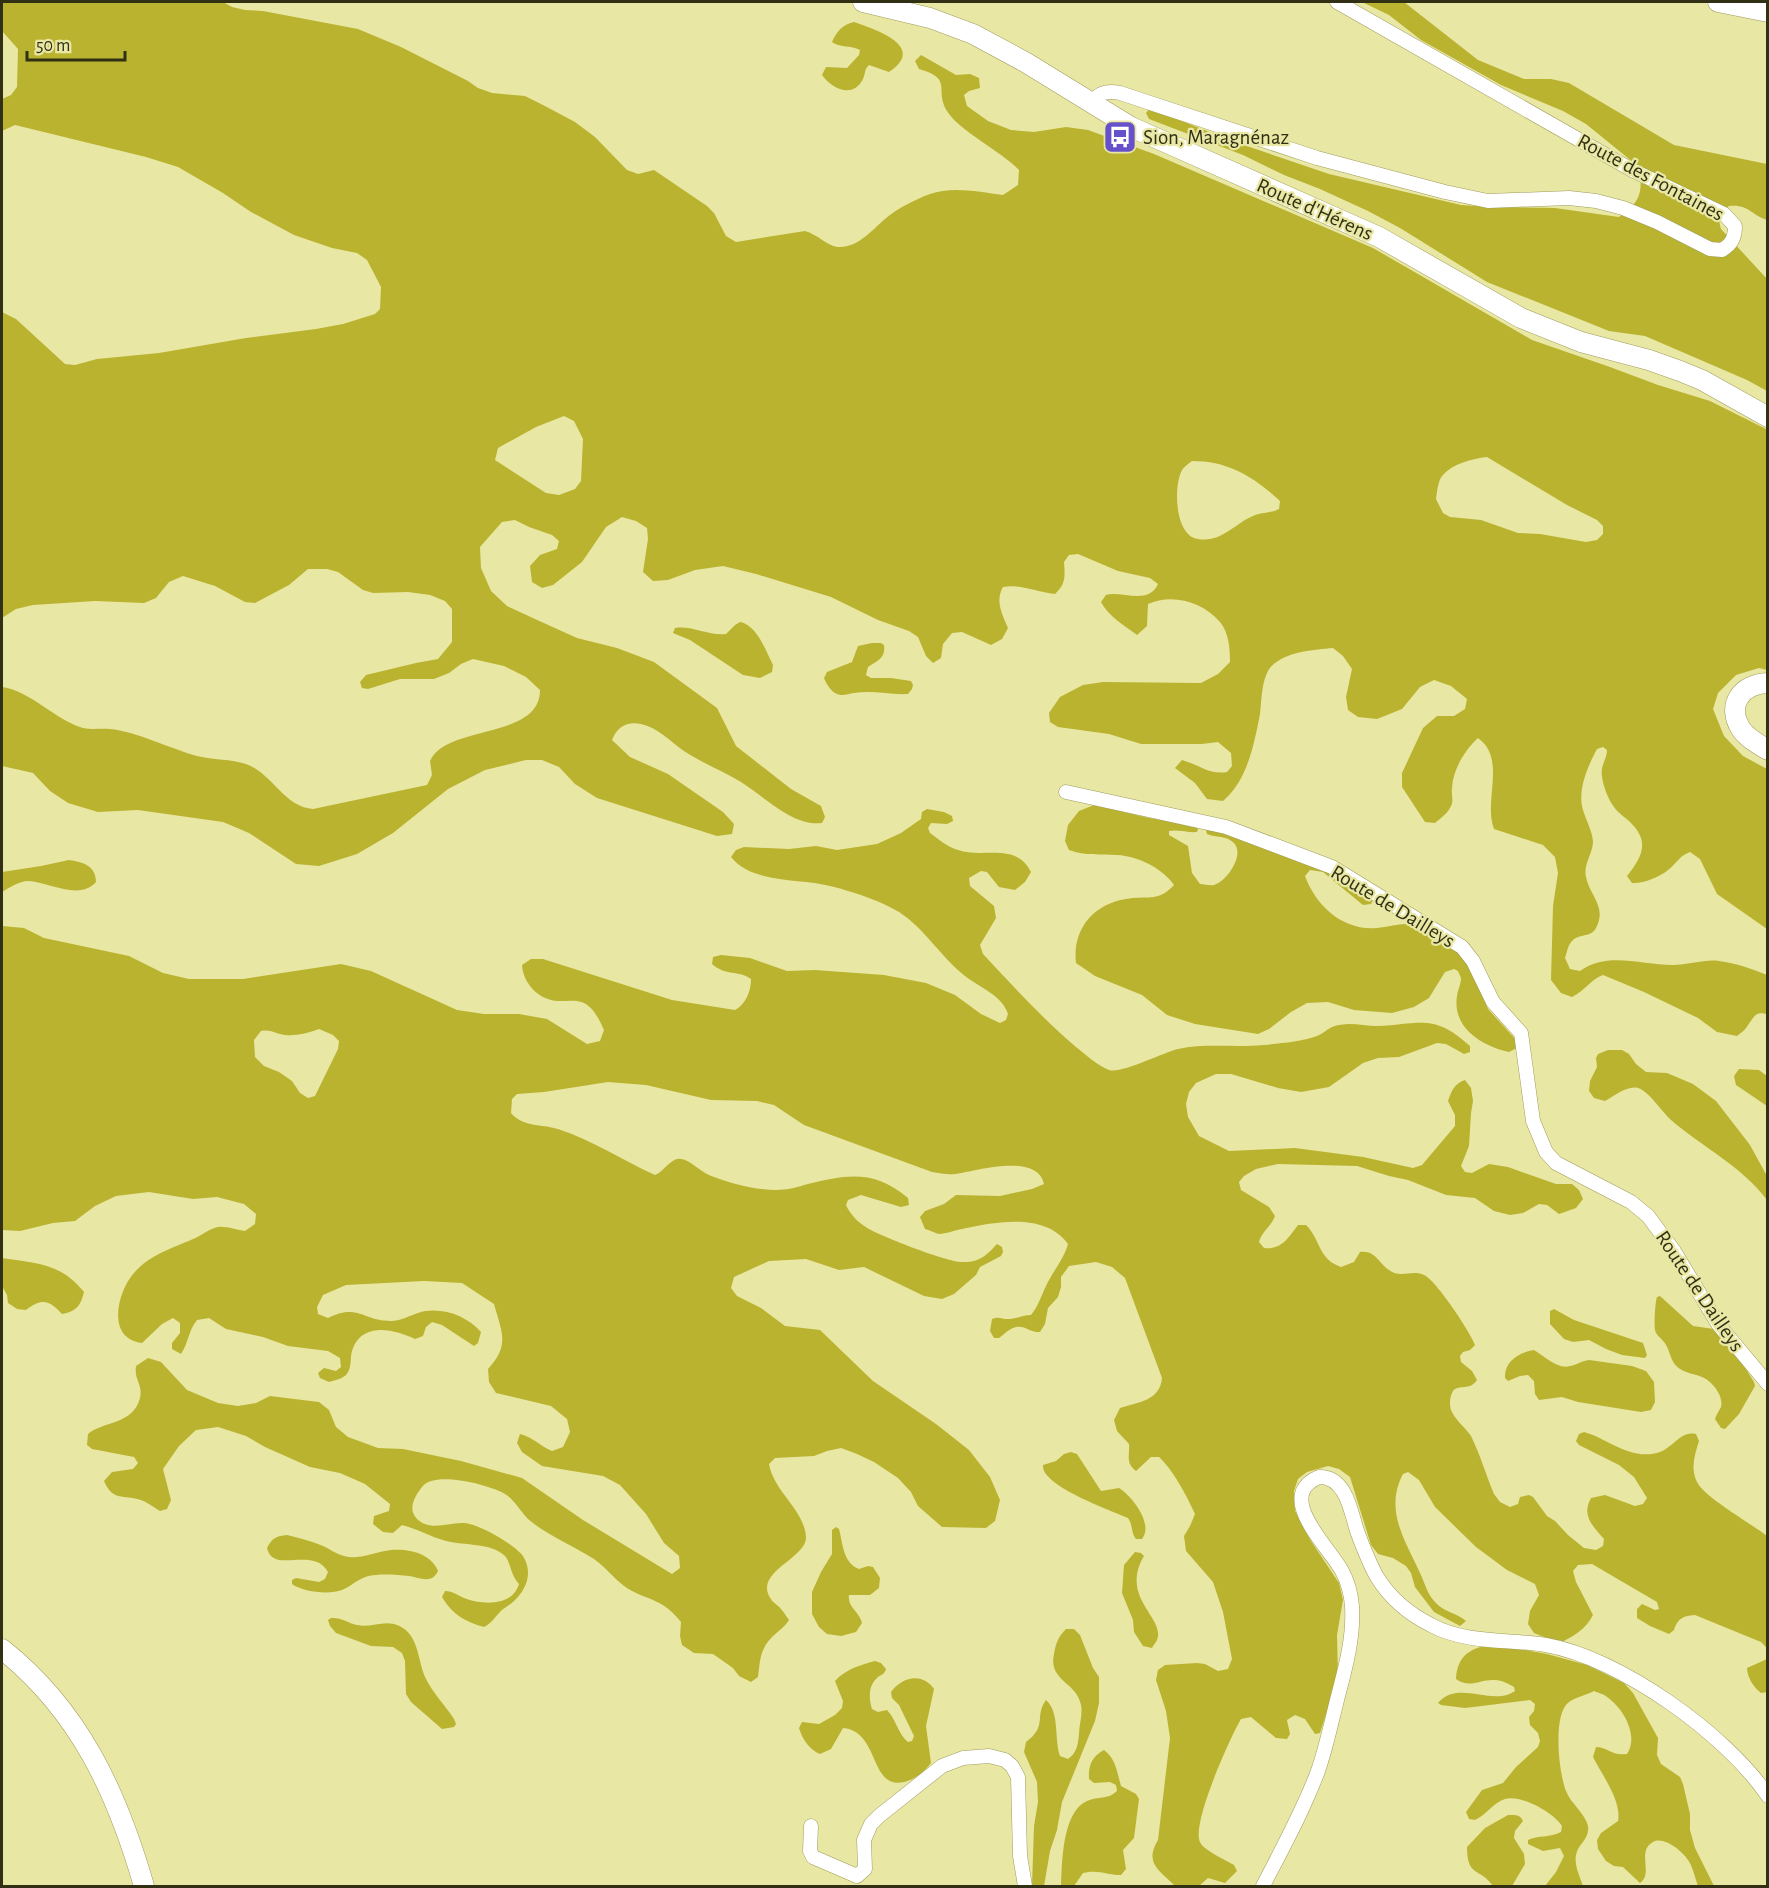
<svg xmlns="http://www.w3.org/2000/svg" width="1769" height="1888" viewBox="0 0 1769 1888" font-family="'Alegreya Sans',sans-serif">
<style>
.forest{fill:#bab330;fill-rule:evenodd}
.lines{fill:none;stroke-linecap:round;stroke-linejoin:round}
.street-casing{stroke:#9f9c5c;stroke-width:15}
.secondary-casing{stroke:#9f9c5c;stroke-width:21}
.street{stroke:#fff;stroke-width:14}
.secondary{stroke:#fff;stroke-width:20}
.labels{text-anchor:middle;stroke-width:4.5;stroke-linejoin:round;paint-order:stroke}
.poi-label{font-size:21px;fill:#313015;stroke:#e9e7a4;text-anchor:start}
.street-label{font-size:21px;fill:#313015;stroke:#e9e7a4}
</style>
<rect width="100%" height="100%" fill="#e9e7a4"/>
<!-- forest -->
<path class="forest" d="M 2,2 L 223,2 L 232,7 L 245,10 L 263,11 L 358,29 L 401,47 L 468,81 L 478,88 L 492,93 L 525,96 L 543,105 L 575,122 L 595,137 L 627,170 L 638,174 L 654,170 L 707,206 L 714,213 L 726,236 L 736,242 L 805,231 C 817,234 827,246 838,247 C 858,248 872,230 885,219 C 898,208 914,200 930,194 C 952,186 980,192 1003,195 L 1018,185 L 1019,170 C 1002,152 957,129 947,111 C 934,89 954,79 919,69 L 915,61 L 921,55 L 956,75 L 970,74 L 979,78 L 980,88 L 969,91 L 964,95 L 967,106 L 988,121 L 1011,130 L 1034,132 L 1066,127 L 1088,130 L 1154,154 L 1373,248 L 1532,340 L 1610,367 L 1658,385 L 1710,401 L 1768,430 L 1767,670 L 1759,668 L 1736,675 L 1718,693 L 1713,709 L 1724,736 L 1743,756 L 1767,769 L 1767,929 L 1717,894 L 1700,859 L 1690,852 C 1679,856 1677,863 1668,870 C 1660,877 1642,884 1632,883 L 1627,876 C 1642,857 1650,842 1631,823 C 1625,817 1618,813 1614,807 C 1608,799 1603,786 1602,776 C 1600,766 1607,759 1607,750 L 1603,747 L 1597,749 C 1588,766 1577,790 1583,810 C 1586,820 1592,831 1593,841 C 1593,854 1583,864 1586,877 C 1589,893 1603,904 1599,920 C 1594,941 1582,931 1572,941 C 1568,945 1567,952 1565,958 L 1570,969 L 1580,971 C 1607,951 1642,965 1673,965 C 1688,965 1705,959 1719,961 C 1736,963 1752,969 1767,975 L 1767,1014 C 1755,1011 1755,1016 1748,1025 C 1746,1029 1741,1033 1737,1036 L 1717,1032 L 1698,1018 L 1644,992 L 1603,975 C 1590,980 1586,990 1572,997 L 1561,993 L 1551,980 L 1553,906 L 1558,873 L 1555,857 L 1543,845 L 1494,829 C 1483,800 1507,759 1478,738 C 1465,750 1453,769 1452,788 C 1451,794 1454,801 1451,806 C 1448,813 1441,818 1435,823 L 1425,822 L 1402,787 L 1402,773 L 1423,728 L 1437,716 L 1454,716 L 1465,709 L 1467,699 L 1451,686 L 1434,680 L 1420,687 L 1402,709 L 1377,719 L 1358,717 L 1348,710 L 1346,697 L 1352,669 L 1343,656 L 1333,648 C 1314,650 1291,651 1275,663 C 1261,673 1262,699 1260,714 C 1254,745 1247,781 1223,801 L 1207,799 L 1195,783 L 1175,768 L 1182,760 C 1200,765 1209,775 1227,772 L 1232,766 L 1231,753 L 1218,742 L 1202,744 L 1141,744 L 1109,734 L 1058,727 L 1050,722 L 1049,713 L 1060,697 L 1083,685 L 1103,682 L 1201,683 L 1218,674 L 1230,662 C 1230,649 1229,633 1220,622 C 1203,602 1172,593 1148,604 L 1147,626 L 1137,635 C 1125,626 1108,616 1101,602 L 1106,595 C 1122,590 1148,606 1158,584 L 1150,578 L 1118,571 L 1078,554 L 1069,555 L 1064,562 C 1065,576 1066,584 1055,594 C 1036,592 1022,584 1003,587 C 995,601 1002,614 1008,628 L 1002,639 L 991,645 L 962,632 L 952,633 L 943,644 L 941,658 L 933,663 L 926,656 L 918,637 L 909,631 L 878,620 L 831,597 L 756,574 L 723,566 L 695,570 L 668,580 L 653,581 L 643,572 L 648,539 L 647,528 L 636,521 L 622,517 L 606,527 L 582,562 L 553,585 L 542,588 L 532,582 L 530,566 L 540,555 L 557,549 L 559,541 L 552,535 L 529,527 L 515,520 L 502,522 L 480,547 L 481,568 L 491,591 L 507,606 L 535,619 L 577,638 L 617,648 L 654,662 L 717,708 L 736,746 L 791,789 L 821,806 L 825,817 L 822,823 C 793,827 765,797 741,782 C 723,771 702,763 684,751 C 671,742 657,727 641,724 C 627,721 617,727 612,740 L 630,757 L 668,774 L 723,812 L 734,824 L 732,834 L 717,836 L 597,798 L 575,784 L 559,767 L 542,760 L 526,760 L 485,770 L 448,789 L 393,833 L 357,854 L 319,866 L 296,864 L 249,833 L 223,822 L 138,810 L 98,812 L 68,803 L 50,791 L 33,773 L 2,766 L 2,687 C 31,691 55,720 83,728 C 92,730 101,728 110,729 C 135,731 171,749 197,756 C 213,760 231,759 246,764 C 273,774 284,807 313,809 L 427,785 L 432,775 L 430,761 C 446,724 540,740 540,690 L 526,677 L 504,666 L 473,659 L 461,664 L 449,673 L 434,679 L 400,679 L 368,689 L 362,688 L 360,682 L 366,675 L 416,663 L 438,659 L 452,642 L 452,609 L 445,601 L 430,595 L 408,592 L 373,593 L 363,590 L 338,572 L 327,569 L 308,569 L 289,585 L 255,603 L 245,602 L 215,586 L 183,576 L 169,582 L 156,598 L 144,603 L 95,601 L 33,605 L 16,609 L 2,618 L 2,312 L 16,319 L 65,364 L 75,365 L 97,359 L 159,353 L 246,338 L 316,329 L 343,324 L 375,314 L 380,309 L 381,287 L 367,260 L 357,253 L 332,248 L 294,235 L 251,212 L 223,193 L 178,167 L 146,157 L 15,125 L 2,131 L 2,99 L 11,95 L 17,87 L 18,49 L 2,31 ZM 564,416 L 574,421 L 583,439 L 581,481 L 575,489 L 559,495 L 546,493 L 495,460 L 498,448 L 536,427 ZM 1487,457 L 1567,505 L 1597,520 L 1603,526 L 1603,534 L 1597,540 L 1586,542 L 1540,534 L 1518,533 L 1481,520 L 1450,517 L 1443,513 L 1436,499 C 1437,492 1438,481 1442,476 C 1453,463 1472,459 1487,457 ZM 1192,461 C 1229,461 1254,477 1280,501 L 1279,509 C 1269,514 1261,512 1253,516 C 1234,524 1221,543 1198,539 C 1175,536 1173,487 1182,470 C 1184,467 1188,464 1192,461 Z
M 1362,2 L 1404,2 L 1478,60 L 1524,79 L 1551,79 L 1569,83 L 1674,145 L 1767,164 L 1767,220 C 1751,215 1749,204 1729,206 C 1721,214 1717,217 1721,229 L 1767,279 L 1767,391 L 1747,380 L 1645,336 L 1609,331 L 1487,282 L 1400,228 L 1368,211 L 1320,189 L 1284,175 L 1243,155 L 1149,119 L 1146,113 L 1150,108 L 1229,140 L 1329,174 L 1461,205 L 1490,207 L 1555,208 L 1619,217 C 1641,202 1643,192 1639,167 L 1586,124 L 1563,111 L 1501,85 L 1421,40 L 1389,15 Z
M 854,22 C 874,29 928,46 889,72 L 869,65 C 864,70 866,72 863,79 C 853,99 832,89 822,75 L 826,67 L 847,68 L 859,55 L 860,50 C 851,45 839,48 832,42 C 837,31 842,25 854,22 Z
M 740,622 C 757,625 766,651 773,665 L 772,672 L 760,678 L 743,675 L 690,640 L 673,633 L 675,628 C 692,625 708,636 726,634 L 735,625 Z
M 872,643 L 881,643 L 884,645 C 886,658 877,661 868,667 L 866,675 L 871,678 L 891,678 L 911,681 L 913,685 L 912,689 L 908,694 C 890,695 872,690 854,693 C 847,694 842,697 835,693 C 830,690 826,683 824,678 L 827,672 L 852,662 L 858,646 Z
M 1094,805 L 1149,818 L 1192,824 L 1198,829 L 1197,832 C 1188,833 1178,829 1169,831 L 1169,835 L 1188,846 L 1192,873 L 1200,884 C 1204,884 1210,886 1214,885 C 1227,881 1245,855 1234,843 C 1226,835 1216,838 1207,834 L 1206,830 L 1208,828 L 1294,847 L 1373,900 L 1371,904 L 1363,905 L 1323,872 L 1310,870 L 1305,876 C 1316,906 1343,931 1377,928 C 1390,927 1402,922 1415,925 L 1454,947 L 1465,959 L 1481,991 L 1488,1009 L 1518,1042 L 1517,1048 L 1509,1052 C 1482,1046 1452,1028 1457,996 C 1458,989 1461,984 1461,978 L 1458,971 L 1454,969 L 1445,972 L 1429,998 L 1414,1007 L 1392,1013 L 1354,1010 L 1328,1002 L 1307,1003 L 1291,1012 L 1269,1029 L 1258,1034 L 1195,1024 L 1167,1015 L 1142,995 L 1095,976 L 1076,963 C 1072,930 1093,904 1126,899 C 1145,895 1158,903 1174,885 C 1162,868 1138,856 1117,855 C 1100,854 1086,856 1069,850 L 1065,841 L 1068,825 L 1079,811 Z
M 927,809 L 944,812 L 952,816 L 953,821 L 947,824 L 931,823 L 928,828 L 930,833 C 938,839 948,847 958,850 C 984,859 1015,841 1031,872 L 1025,882 L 1015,890 L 999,887 L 987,872 L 981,871 L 969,878 L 970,886 L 994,906 L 996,918 L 980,945 L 983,954 C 1013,986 1042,1018 1076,1047 C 1086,1055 1097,1065 1109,1070 C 1121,1074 1162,1053 1178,1049 C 1206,1043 1235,1048 1264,1045 C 1281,1043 1301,1042 1317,1036 C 1323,1034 1327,1029 1332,1027 C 1348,1021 1362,1026 1377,1026 C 1421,1024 1434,1013 1470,1046 L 1470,1052 L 1464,1054 L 1446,1044 L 1437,1043 L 1399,1057 L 1378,1058 L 1363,1063 L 1329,1087 L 1301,1092 L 1278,1088 L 1231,1074 L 1216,1074 L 1196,1083 L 1189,1092 L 1186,1104 L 1188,1117 L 1199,1136 L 1229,1151 L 1295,1148 L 1363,1157 L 1413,1168 L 1422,1165 L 1455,1126 L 1455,1115 L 1448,1101 C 1452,1090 1454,1084 1465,1080 L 1471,1088 L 1473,1101 L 1471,1113 L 1469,1146 L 1461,1166 L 1465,1172 L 1472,1173 L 1489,1164 L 1508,1167 L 1556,1184 L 1572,1184 L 1579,1190 L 1583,1199 L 1576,1208 L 1559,1214 L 1547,1205 L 1539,1204 L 1523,1213 L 1510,1215 L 1494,1211 L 1475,1198 L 1446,1195 L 1408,1180 L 1389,1176 L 1357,1166 L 1278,1164 L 1256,1169 L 1244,1176 L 1239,1182 L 1241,1190 L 1269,1207 L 1275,1216 C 1271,1227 1262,1231 1259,1242 L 1264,1248 C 1282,1250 1288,1238 1298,1225 L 1306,1225 C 1321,1240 1318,1259 1341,1267 L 1354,1262 L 1360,1252 C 1376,1250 1378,1263 1389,1270 C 1401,1279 1412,1269 1424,1275 C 1436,1280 1471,1333 1475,1345 L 1470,1350 L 1463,1352 L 1460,1356 L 1461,1362 L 1472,1371 L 1477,1380 C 1470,1391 1459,1384 1453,1391 C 1450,1396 1449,1404 1451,1410 C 1455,1420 1465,1427 1471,1436 C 1480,1454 1486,1475 1494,1494 L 1500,1502 L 1510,1507 L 1518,1504 L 1520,1497 L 1529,1495 L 1533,1497 L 1547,1516 L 1555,1521 L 1568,1535 L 1584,1548 L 1596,1550 L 1603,1546 L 1604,1539 C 1593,1526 1581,1516 1591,1498 L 1605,1495 L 1635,1506 L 1643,1504 L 1647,1498 L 1634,1477 L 1619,1465 L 1579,1445 L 1576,1441 L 1579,1434 L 1584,1432 C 1606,1438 1626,1457 1651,1454 C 1672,1453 1678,1430 1696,1434 L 1699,1441 C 1695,1454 1690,1468 1697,1482 C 1704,1497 1752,1524 1767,1536 L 1767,1648 L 1761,1642 L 1695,1615 C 1683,1616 1678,1618 1674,1630 L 1669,1634 L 1650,1626 L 1637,1618 L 1637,1609 L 1642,1604 L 1655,1610 L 1659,1609 L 1657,1602 L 1592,1564 L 1578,1565 L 1573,1571 L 1576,1582 L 1593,1615 C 1586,1629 1573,1637 1559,1643 L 1534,1633 L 1528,1624 L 1530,1611 L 1539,1595 L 1535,1584 L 1507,1570 L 1476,1547 L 1435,1507 L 1419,1480 L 1408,1472 L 1403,1474 C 1384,1510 1405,1540 1420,1573 C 1425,1583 1427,1594 1435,1602 C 1443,1612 1457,1613 1466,1621 L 1460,1626 L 1434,1612 L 1415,1587 L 1411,1573 L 1406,1566 L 1393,1558 L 1378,1554 L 1371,1545 L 1350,1477 L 1339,1469 L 1328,1466 L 1307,1472 L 1298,1479 L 1294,1491 L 1295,1511 L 1311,1541 L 1339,1583 L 1343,1600 L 1337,1635 L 1338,1677 L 1320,1733 L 1315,1734 L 1305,1719 L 1295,1715 L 1287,1720 L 1290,1734 L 1287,1739 L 1276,1738 L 1251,1717 L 1241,1719 C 1230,1738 1191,1824 1200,1842 C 1203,1850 1226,1860 1234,1865 L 1237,1871 L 1225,1883 L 1208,1878 L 1199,1886 L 1175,1886 C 1159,1870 1144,1863 1158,1840 L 1170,1738 L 1166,1711 L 1156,1680 L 1158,1670 L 1165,1665 L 1197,1663 L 1205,1664 L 1218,1671 L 1228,1669 L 1232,1659 L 1223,1612 L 1213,1582 L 1186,1551 L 1184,1536 L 1190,1526 L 1195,1514 C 1187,1496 1173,1470 1159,1457 L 1151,1457 L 1136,1471 C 1125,1463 1130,1455 1129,1444 L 1117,1431 L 1114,1420 L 1120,1408 C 1138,1402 1160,1401 1162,1378 L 1125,1278 L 1112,1267 L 1096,1262 L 1069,1266 L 1061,1277 L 1061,1287 L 1058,1297 L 1048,1308 L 1045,1324 L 1040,1332 C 1031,1333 1025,1325 1016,1327 C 1010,1328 1003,1335 999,1338 L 994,1338 L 990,1331 L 992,1319 C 999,1316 1001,1319 1008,1319 C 1016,1319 1023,1315 1031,1315 C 1038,1307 1041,1296 1046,1286 C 1053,1271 1064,1259 1068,1244 C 1045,1212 995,1222 962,1229 C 955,1230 946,1234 939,1234 C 935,1233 929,1230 925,1229 L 920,1217 L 925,1211 L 944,1204 L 956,1195 L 1000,1196 L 1032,1189 L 1044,1184 C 1037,1152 976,1171 955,1174 C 948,1175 939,1173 932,1172 L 804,1125 L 774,1105 L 757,1101 L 711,1100 L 646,1085 L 608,1082 L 544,1092 L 517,1094 L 512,1099 L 511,1113 C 523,1127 541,1124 558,1129 C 592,1140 622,1160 655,1175 C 664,1172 671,1157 681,1159 C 690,1160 700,1171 709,1175 C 729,1183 755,1190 776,1190 C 787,1190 798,1187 808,1184 C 848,1174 875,1170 908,1198 L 909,1205 L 901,1207 L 861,1195 L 848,1200 L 846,1205 C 851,1216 859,1223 869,1229 C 883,1237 947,1262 962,1262 C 979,1263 987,1255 997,1244 L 1002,1247 L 1003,1252 L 1001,1256 L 980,1267 L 976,1275 L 954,1294 L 942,1299 L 924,1296 L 864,1267 L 839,1270 L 806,1259 L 769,1261 L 734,1277 L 731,1288 L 737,1296 L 761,1308 L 785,1326 L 820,1330 L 873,1381 L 936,1424 L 969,1450 L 990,1477 L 1000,1500 L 995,1521 L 986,1528 L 942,1527 L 918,1506 L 911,1492 L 898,1478 L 874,1462 L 857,1454 L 841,1448 L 827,1451 L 814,1456 L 775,1458 L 769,1464 C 774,1492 804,1509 806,1537 C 807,1559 752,1572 771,1599 C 773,1603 778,1605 781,1609 C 784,1612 786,1616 789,1620 C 784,1628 778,1631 772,1637 C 760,1649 760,1661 758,1677 L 751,1682 L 739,1676 L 733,1668 L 713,1654 L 694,1653 L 682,1645 L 680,1636 L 681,1622 C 664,1601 655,1602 632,1591 C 618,1584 607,1568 594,1559 C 572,1545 548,1536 528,1519 C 518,1509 513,1496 499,1491 C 483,1484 434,1471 422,1487 C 415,1496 407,1509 417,1519 C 431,1532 447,1522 464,1523 C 479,1524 514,1544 523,1556 C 533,1572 527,1589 514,1601 C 510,1605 504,1608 500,1612 C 494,1618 492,1623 484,1627 C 465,1622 452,1614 442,1597 L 445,1591 C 453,1591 457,1595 464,1598 C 482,1605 512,1607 519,1584 C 511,1576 510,1561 505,1556 C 490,1542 465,1546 446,1541 C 431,1537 418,1529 402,1525 L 393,1533 L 383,1532 L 373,1524 L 374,1516 L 389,1511 L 390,1504 L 365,1484 L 340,1473 L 310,1467 L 265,1447 L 246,1436 L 218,1427 L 196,1430 L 179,1446 L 163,1469 L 171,1500 L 167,1509 L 160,1511 C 153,1507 145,1500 137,1499 C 121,1495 112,1500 104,1481 L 112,1472 L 133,1469 L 138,1463 L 134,1457 L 92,1449 L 87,1445 L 88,1434 C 103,1421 133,1425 140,1398 C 143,1383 134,1381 136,1366 L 148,1358 L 161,1362 L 187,1390 L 218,1403 L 238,1406 L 256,1403 L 270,1396 L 319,1402 L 329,1410 L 336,1427 L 348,1437 L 378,1448 L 403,1449 L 461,1461 L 522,1478 L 583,1520 L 672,1574 L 680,1568 L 679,1556 L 664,1543 L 646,1514 L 620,1485 L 603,1476 L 542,1466 L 522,1452 L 517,1443 L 520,1434 C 533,1437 540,1446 552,1451 L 563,1447 L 570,1432 L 567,1419 L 551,1406 L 496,1393 L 489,1382 L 488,1369 C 510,1345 502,1333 494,1304 L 462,1283 L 424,1281 L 346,1285 L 323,1295 L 317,1307 L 318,1314 L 328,1318 C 358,1303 363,1321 391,1321 C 400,1321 409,1316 418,1313 C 440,1306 466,1315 481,1332 L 478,1343 L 474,1346 L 442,1325 L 432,1322 L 426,1327 L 423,1336 L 415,1339 C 396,1330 364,1321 353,1348 C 349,1357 353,1367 346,1375 C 342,1379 335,1380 329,1382 L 320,1378 L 318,1373 L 324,1368 L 336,1371 L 341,1367 L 340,1358 L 328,1351 L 288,1346 L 263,1337 L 226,1329 L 209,1318 L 197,1320 C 188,1331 189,1342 181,1354 L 172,1349 L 172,1343 L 180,1333 L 180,1323 L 173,1318 L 162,1324 L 142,1343 C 106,1339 117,1292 134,1273 C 149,1255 173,1248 193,1239 C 201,1236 210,1228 218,1227 C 226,1226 237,1230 245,1231 L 255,1224 L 256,1214 L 244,1204 L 217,1197 L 193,1199 L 149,1192 L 116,1196 L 95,1206 L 75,1221 L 53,1223 L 20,1231 L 2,1230 L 2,926 L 24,928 L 44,938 L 129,956 L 163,973 L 189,979 L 243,979 L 341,964 L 371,971 L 457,1010 L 484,1014 L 519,1014 L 547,1019 L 587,1044 L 600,1041 L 604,1030 C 600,1021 594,1008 584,1003 C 574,998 561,1003 551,1000 C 535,996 523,981 522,965 L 531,959 L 543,959 L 672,1000 L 735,1010 C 746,1004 751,991 751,979 C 739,970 725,976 712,964 L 713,957 L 721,955 L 750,958 L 787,971 L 815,970 L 884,975 L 926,983 L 955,995 L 981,1014 L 1000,1023 L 1006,1020 L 1008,1014 C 1002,995 980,988 965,976 C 941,957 924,928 899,912 C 881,901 851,891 830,886 C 801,878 752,884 731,857 L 736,850 L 744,847 L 789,849 L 816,846 L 837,850 L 877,844 L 901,833 L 921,819 L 922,812 ZM 319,1029 L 333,1035 L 339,1041 L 338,1049 L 315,1096 L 308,1098 L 300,1093 L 292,1081 L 279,1072 L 264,1066 L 255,1057 L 254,1040 L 261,1031 C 271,1029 276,1034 285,1035 C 297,1036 308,1033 319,1029 Z
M 69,860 C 83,862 96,866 96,882 C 79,901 49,882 28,881 C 19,881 9,888 2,892 L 2,872 L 41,866 Z
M 1608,1050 L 1622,1050 L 1629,1054 L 1636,1064 L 1646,1072 L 1667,1073 L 1693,1084 L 1716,1101 L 1750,1145 L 1767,1176 L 1767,1200 C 1743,1167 1702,1147 1671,1120 C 1662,1112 1649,1091 1638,1088 C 1628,1085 1614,1096 1605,1101 L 1594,1098 L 1589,1091 L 1590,1081 L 1597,1067 L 1596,1058 L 1598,1054 Z
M 1739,1069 L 1759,1070 L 1767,1076 L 1767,1106 L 1736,1085 L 1734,1076 Z
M 2,1258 C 35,1263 61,1263 84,1292 C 81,1305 76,1312 62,1314 C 49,1300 42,1298 26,1310 L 17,1309 L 8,1303 L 7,1295 L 2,1286 Z
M 1660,1296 L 1693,1326 L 1714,1329 L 1736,1353 L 1754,1382 L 1755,1386 L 1739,1414 L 1725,1429 L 1721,1428 L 1715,1419 C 1716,1415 1719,1411 1721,1407 C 1724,1396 1712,1381 1702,1377 C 1695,1374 1686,1373 1680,1369 C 1669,1362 1671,1349 1663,1341 C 1660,1337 1656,1335 1655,1330 C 1654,1325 1655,1302 1657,1297 Z
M 1554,1309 L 1574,1320 L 1643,1343 L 1647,1355 L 1645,1358 L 1622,1355 L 1606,1349 L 1589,1340 L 1573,1342 L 1564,1339 L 1550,1324 L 1550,1311 Z
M 1534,1350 C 1544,1356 1558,1370 1570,1366 C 1577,1365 1581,1361 1589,1360 L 1632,1366 L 1646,1371 L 1654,1382 L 1655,1402 L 1651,1410 L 1641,1412 L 1578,1402 L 1562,1397 L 1539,1400 L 1535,1394 L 1534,1381 L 1528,1375 L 1520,1376 L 1508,1381 L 1505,1378 C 1504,1361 1520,1352 1534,1350 Z
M 1071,1452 L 1077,1454 L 1101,1491 L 1119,1488 C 1132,1496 1154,1524 1142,1539 L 1136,1539 C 1131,1533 1133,1525 1128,1518 C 1111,1510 1041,1486 1043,1465 L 1056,1461 L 1064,1454 Z
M 836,1527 L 839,1529 C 843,1544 843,1563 859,1569 L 868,1566 L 873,1567 L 880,1578 L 879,1588 L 870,1595 L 849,1595 C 847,1607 860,1612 862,1623 L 856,1632 L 841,1636 L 827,1634 L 819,1627 L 812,1614 L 812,1592 L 821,1572 L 832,1554 L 832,1530 Z
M 287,1535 C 299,1538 311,1541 323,1546 C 330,1549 336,1554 344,1556 C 358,1560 372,1553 385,1551 C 404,1547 431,1552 438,1571 C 436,1575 433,1579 428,1579 C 423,1580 415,1577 409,1576 C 399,1575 387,1574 376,1575 C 362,1575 355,1584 342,1590 C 329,1595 303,1592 292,1584 L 292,1580 L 296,1578 L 319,1582 L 325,1579 L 328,1572 C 313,1545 273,1575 267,1548 C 272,1538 276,1536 287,1535 Z
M 1135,1552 L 1141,1553 L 1144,1556 C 1119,1598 1166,1618 1157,1640 C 1156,1643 1153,1645 1152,1648 L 1143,1646 L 1134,1632 L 1133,1620 L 1122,1593 L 1124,1565 Z
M 331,1618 C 341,1617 348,1623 357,1625 C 370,1628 381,1621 394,1624 C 419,1631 417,1658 425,1677 C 432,1692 445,1705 454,1719 L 456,1724 L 454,1727 L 442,1729 L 411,1702 L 406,1694 L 405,1661 L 402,1653 L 393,1647 L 371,1646 L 336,1633 L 330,1626 L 328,1620 Z
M 1066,1629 L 1074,1629 L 1080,1635 L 1093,1668 L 1099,1677 L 1099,1703 L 1095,1721 L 1062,1802 L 1057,1830 L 1050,1851 L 1044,1886 L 1032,1886 L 1034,1826 L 1038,1802 L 1037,1782 L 1024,1752 L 1026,1742 C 1048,1726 1034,1716 1046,1700 C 1060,1712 1054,1739 1060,1756 L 1068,1759 C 1077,1753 1078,1744 1079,1734 C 1079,1725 1083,1714 1081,1705 C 1077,1682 1048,1681 1054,1654 C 1056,1643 1058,1637 1066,1629 Z
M 1494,1644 L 1547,1654 L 1587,1665 L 1624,1683 L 1633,1693 L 1658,1738 L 1657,1755 L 1661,1764 L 1680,1777 L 1683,1784 L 1690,1814 L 1690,1830 L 1695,1848 L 1714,1886 L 1698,1886 C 1695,1878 1693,1867 1688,1860 C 1682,1851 1664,1836 1653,1842 C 1636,1851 1654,1874 1640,1883 L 1623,1867 L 1614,1866 L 1606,1861 L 1598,1849 L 1597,1840 L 1601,1833 L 1618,1821 C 1622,1801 1602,1775 1593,1757 L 1596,1747 C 1608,1747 1611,1756 1627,1754 C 1639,1736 1624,1709 1607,1697 C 1604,1694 1598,1693 1594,1691 C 1586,1695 1576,1697 1569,1702 C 1552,1714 1559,1774 1566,1791 C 1571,1804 1585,1813 1588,1826 C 1590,1839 1578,1844 1576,1855 C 1574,1865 1580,1877 1583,1886 L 1545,1886 L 1556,1872 L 1564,1856 L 1560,1848 L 1543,1851 L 1528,1844 L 1528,1840 C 1538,1835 1550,1838 1561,1832 L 1562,1826 C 1554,1813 1521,1794 1505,1799 C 1493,1803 1486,1815 1475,1820 L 1469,1819 L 1466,1812 L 1482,1790 L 1503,1783 L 1516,1767 L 1538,1747 L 1540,1741 L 1538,1733 L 1530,1725 L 1529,1717 L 1534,1711 L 1535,1704 L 1530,1700 L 1465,1708 L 1441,1705 L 1438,1703 C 1458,1679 1492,1707 1515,1691 L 1514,1687 C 1509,1684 1502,1680 1495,1680 C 1480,1679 1470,1689 1456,1679 C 1457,1654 1473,1647 1494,1644 Z
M 1767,1659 L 1767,1692 L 1761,1693 C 1754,1688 1747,1677 1747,1668 Z
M 875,1661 L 881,1663 L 886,1669 C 884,1676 880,1674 876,1679 C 868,1687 869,1700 872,1709 L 878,1712 L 887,1710 C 896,1719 898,1734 908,1742 L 912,1741 L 914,1736 L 899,1705 L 892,1698 L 891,1692 C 902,1677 922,1672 934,1689 L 926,1726 L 931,1763 C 924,1772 916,1779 904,1782 C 869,1790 880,1731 843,1728 L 831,1749 L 820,1754 C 810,1750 802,1739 799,1728 L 802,1722 L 819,1724 L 835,1715 L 842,1708 L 843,1701 L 835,1681 C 846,1669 860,1665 875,1661 Z
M 1104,1750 C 1116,1759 1117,1772 1121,1786 L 1136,1794 L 1139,1799 L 1134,1838 L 1123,1850 L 1126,1869 L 1121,1875 C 1106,1875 1099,1869 1083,1873 L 1074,1886 L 1061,1886 C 1062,1863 1062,1812 1087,1801 C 1098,1796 1108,1800 1117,1791 L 1116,1785 L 1110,1782 L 1094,1783 L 1089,1779 C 1088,1766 1092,1756 1104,1750 Z
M 1508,1815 C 1515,1815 1520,1814 1523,1821 L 1515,1831 L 1514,1838 L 1524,1854 L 1525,1864 L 1512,1886 L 1493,1886 C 1480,1867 1467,1878 1467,1847 L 1485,1828 Z"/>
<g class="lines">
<!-- street casing -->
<g class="street-casing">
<path id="street" d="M 1091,104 C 1098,93 1106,90 1120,93 L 1317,158 L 1445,192 L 1488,201 L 1569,198 L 1596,201 L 1623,208 L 1657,222 L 1710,249 L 1722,250 C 1732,244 1735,237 1735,226 L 1724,214 L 1632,170 L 1337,2
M 1066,792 L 1226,827 L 1332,867 L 1462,947 L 1473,961 L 1493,1002 L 1521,1033 L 1533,1121 L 1546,1152 L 1556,1163 L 1631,1202 L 1648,1216 L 1674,1251 L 1718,1324 L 1768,1384
M 811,1826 L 810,1851 L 813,1857 L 857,1876 L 865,1869 L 864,1840 L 871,1824 L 879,1816 L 942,1766 L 963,1758 L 989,1756 L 1005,1760 L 1012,1766 L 1018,1777 L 1020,1856 L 1025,1886
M 1263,1886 C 1282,1849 1303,1811 1318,1771 C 1326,1748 1331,1724 1337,1700 C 1345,1669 1354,1639 1352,1606 C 1351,1594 1348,1582 1342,1571 C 1330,1548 1273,1496 1319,1477 C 1346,1476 1351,1512 1357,1531 C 1363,1547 1369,1563 1377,1577 C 1390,1598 1409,1614 1431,1625 C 1466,1644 1508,1639 1546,1645 C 1620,1658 1726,1734 1768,1796"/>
</g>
<!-- secondary casing -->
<g class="secondary-casing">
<path id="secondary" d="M 863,2 L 930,18 L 973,34 L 1025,62 L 1131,127 L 1379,237 L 1521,318 L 1581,342 L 1649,360 L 1680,371 L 1702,380 L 1768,417
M 1718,2 L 1768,12
M 1768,683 C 1741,684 1726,705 1741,729 C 1747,738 1758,744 1768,750
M 2,1649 C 80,1711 117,1793 144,1886"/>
</g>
<!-- street -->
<use href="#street" class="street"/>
<!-- secondary -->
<use href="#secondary" class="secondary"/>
</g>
<!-- icons -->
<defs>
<g id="bus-square" transform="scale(1.725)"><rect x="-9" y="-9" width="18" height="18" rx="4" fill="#6651ca" stroke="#e9e7a4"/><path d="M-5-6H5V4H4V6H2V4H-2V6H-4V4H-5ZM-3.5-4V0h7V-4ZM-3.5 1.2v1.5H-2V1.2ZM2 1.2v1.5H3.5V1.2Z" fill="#fff"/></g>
</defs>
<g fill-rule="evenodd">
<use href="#bus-square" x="1120" y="137"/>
</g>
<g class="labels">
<!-- poi labels -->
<g class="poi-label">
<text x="1143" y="144">Sion, Maragnénaz</text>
</g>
<!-- street labels -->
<g class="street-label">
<text transform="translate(1651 177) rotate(28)" y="7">Route des Fontaines</text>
<text transform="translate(1315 209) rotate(24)" y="7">Route d'Hérens</text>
<text transform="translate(1393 906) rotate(31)" y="7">Route de Dailleys</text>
<text transform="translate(1700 1291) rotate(56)" y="7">Route de Dailleys</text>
</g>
</g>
<!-- border -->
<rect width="1769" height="1888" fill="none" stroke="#313015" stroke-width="6"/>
<!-- scale -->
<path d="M27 51v9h98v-9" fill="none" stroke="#313015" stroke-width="3"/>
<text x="36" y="51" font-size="18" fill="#313015" stroke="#e9e7a4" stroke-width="4.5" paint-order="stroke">50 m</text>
</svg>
